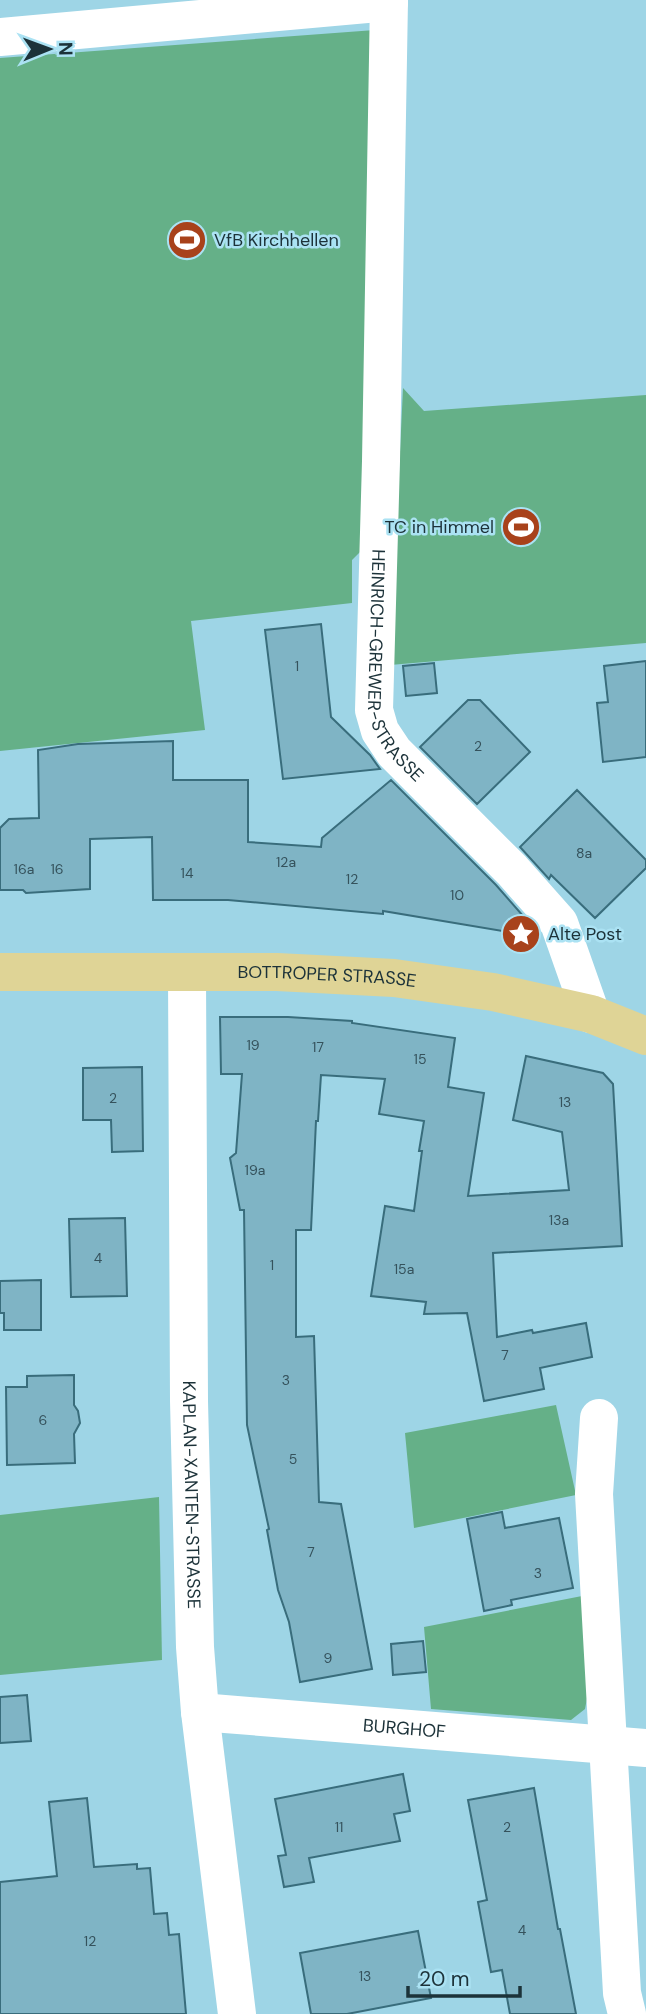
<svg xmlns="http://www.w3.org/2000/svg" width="646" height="2014" viewBox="0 0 646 2014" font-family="'DM Sans',sans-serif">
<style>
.green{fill:#65b088}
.building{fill:#7fb4c5;stroke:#396d7c;stroke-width:2}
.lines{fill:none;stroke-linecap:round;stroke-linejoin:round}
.minor{stroke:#fff;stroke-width:38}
.major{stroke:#dfd496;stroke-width:38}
.labels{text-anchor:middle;stroke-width:5;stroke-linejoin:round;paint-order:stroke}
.number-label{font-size:14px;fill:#35525c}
.poi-label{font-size:18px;fill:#1c3239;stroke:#abe2f3;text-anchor:start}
.street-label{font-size:18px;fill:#1c3239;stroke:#abe2f3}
</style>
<rect width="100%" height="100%" fill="#9ed5e6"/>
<!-- green -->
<path class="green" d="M 375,30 L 363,549 L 352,560 L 352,603 L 191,621 L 205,730 L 0,751 L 0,58 Z
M 403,388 L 424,411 L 646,395 L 646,643 L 390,665 Z
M 556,1405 L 576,1495 L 414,1528 L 405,1433 Z
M 159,1497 L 162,1660 L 0,1675 L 0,1515 Z
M 582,1596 L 588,1693 L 585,1709 L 571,1720 L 431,1709 L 424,1627 Z"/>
<!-- building -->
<path class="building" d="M 321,624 L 331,717 L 370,755 L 380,769 L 283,779 L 265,630 Z
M 646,661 L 646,757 L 603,762 L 597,703 L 608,702 L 604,666 Z
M 434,663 L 437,693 L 406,696 L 403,666 Z
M 468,700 L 480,700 L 530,752 L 477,804 L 420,747 Z
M 173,741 L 173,780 L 248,780 L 248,842 L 321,847 L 322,838 L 391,780 L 496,885 L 531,925 L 527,935 L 383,911 L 383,914 L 228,900 L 153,900 L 152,837 L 90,839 L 90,889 L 26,893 L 23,890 L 0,890 L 0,828 L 9,819 L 39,818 L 38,750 L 78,744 Z
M 577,790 L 646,860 L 646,868 L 595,918 L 551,875 L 549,879 L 520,847 Z
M 220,1017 L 288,1017 L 352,1021 L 352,1023 L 455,1038 L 448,1087 L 484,1093 L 468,1196 L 569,1190 L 562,1132 L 513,1120 L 526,1056 L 603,1073 L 613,1084 L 622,1246 L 493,1253 L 497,1337 L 532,1330 L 533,1333 L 586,1323 L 592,1357 L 540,1368 L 544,1389 L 484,1401 L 467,1313 L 424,1314 L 426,1302 L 371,1296 L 385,1206 L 414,1211 L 422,1151 L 419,1151 L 424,1121 L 379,1114 L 385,1079 L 321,1075 L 318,1121 L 316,1121 L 311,1230 L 296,1230 L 296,1337 L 314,1336 L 319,1502 L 341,1504 L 372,1669 L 300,1682 L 289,1622 L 278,1590 L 267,1530 L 269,1529 L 247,1425 L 244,1210 L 240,1210 L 230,1158 L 236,1153 L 242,1074 L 221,1074 Z
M 142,1067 L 143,1151 L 112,1152 L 111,1120 L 83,1120 L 83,1068 Z
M 125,1218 L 127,1296 L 71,1297 L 69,1219 Z
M 41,1280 L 41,1330 L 4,1330 L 4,1313 L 0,1313 L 0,1281 Z
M 74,1375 L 74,1405 L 78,1411 L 80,1423 L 74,1434 L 75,1463 L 7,1465 L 6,1387 L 27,1387 L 27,1376 Z
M 502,1512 L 505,1528 L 559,1518 L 573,1588 L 511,1600 L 512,1605 L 484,1611 L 467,1519 Z
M 423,1641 L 426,1672 L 393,1675 L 391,1644 Z
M 27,1695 L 31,1741 L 0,1743 L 0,1697 Z
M 403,1774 L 410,1811 L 394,1814 L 400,1841 L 309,1858 L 314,1882 L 284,1887 L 278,1856 L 286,1855 L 275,1799 Z
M 534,1788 L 558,1929 L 560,1929 L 576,2014 L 510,2014 L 502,1970 L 491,1972 L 478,1902 L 487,1900 L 468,1800 Z
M 87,1798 L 94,1867 L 137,1864 L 137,1869 L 150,1868 L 154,1914 L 167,1913 L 169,1935 L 179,1934 L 186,2014 L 0,2014 L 0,1882 L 57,1876 L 49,1802 Z
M 418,1931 L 431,1998 L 347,2014 L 311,2014 L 300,1953 Z"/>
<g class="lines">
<!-- minor -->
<g class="minor">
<path id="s1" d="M 389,0 L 381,461 L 374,710 L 380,731 L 394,752 L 512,870 L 559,923 L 591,1014"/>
<path d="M 0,37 L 389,2"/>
<path id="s2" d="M 187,973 L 189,1401 L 195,1647 L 200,1712 L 237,2014"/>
<path d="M 599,1418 L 594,1494 L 622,1993 L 627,2014"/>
<path id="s3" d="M 200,1712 L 646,1748"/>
</g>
<!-- major -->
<path class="major" id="s4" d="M 0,972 L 277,972 L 394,978 L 493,992 L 591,1014 L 646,1036"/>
</g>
<!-- icons -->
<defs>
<g id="stadium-disc" transform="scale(2.0125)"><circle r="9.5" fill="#a8421b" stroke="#abe2f3"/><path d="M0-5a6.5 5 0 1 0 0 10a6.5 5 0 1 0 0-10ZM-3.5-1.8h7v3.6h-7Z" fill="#fff"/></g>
<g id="sight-disc" transform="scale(2.0125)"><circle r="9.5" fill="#a8421b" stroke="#abe2f3"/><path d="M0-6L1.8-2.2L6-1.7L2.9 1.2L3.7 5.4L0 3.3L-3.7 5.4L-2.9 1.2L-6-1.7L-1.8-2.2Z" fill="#fff"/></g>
</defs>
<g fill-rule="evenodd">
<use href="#stadium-disc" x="187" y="240"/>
<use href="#stadium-disc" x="521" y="527"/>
<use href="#sight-disc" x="521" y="934"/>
</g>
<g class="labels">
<!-- number labels -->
<g class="number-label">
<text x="297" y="671">1</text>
<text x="478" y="751">2</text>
<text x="584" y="858">8a</text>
<text x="286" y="867">12a</text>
<text x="24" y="874">16a</text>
<text x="57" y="874">16</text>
<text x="187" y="878">14</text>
<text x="352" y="884">12</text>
<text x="457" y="900">10</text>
<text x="253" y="1050">19</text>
<text x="318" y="1052">17</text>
<text x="420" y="1064">15</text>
<text x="113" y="1103">2</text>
<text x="565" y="1107">13</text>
<text x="255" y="1175">19a</text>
<text x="559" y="1225">13a</text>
<text x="98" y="1263">4</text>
<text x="272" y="1270">1</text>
<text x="404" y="1274">15a</text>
<text x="505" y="1360">7</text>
<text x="286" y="1385">3</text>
<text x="43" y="1425">6</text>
<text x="293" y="1464">5</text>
<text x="311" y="1557">7</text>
<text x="538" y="1578">3</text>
<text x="328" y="1663">9</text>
<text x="339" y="1832">11</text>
<text x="507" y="1832">2</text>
<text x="522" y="1935">4</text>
<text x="90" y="1946">12</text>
<text x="365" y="1981">13</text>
</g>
<!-- poi labels -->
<g class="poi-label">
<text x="214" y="246">VfB Kirchhellen</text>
<text x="494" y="533" text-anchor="end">TC in Himmel</text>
<text x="548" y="940">Alte Post</text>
</g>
<!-- street labels -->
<g class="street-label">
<text dy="6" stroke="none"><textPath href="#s1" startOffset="672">HEINRICH-GREWER-STRASSE</textPath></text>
<text dy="6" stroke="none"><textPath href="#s4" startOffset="327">BOTTROPER STRASSE</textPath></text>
<text dy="6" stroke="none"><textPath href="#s2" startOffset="522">KAPLAN-XANTEN-STRASSE</textPath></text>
<text dy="6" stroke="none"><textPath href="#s3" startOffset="205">BURGHOF</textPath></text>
</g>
</g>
<!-- north arrow -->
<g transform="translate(49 49) rotate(89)" stroke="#abe2f3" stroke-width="5" paint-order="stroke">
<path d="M0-5L12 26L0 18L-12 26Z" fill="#1c3239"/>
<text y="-10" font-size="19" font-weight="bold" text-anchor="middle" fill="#1c3239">N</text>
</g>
<!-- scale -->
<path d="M408 1986v10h112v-10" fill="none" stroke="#1c3239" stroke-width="3.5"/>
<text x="419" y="1986" font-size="21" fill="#1c3239" stroke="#abe2f3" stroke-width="5" paint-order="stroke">20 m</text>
</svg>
